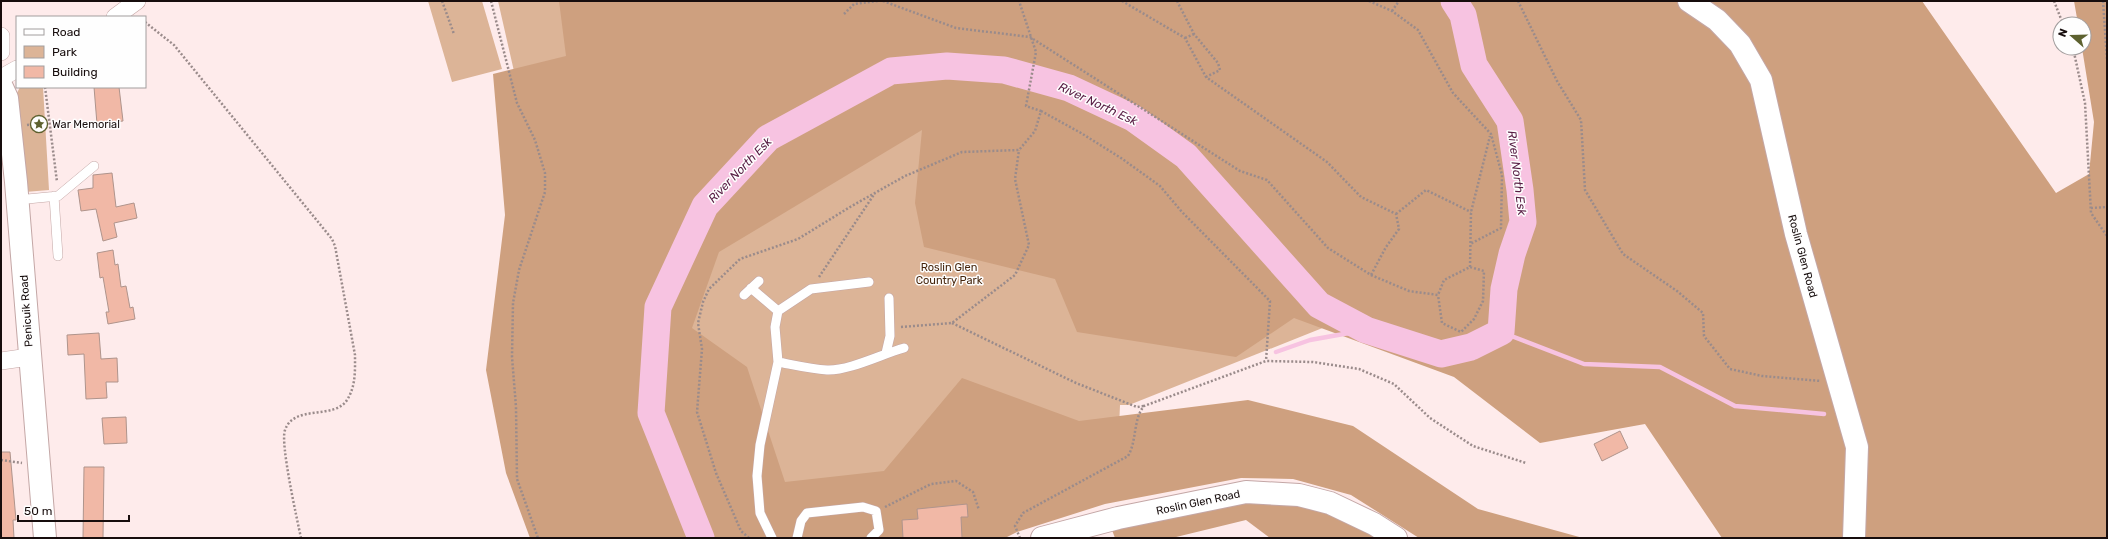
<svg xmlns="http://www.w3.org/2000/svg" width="2108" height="539" viewBox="0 0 2108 539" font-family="Rubik,sans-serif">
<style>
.green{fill:#dcb497}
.forest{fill:#cea07f}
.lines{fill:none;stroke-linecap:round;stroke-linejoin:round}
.stream{stroke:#f7c3e1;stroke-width:4.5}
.river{stroke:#f7c3e1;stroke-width:27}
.building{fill:#f1b8a6;stroke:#af948c}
.lane-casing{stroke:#c4a7a6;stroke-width:10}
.street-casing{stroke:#c4a7a6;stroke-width:18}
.secondary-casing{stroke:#c4a7a6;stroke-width:24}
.path{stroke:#9a8b8b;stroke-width:2.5;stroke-dasharray:2 2;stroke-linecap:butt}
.lane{stroke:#fff;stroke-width:9}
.street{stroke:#fff;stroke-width:17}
.secondary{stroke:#fff;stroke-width:22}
.labels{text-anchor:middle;stroke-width:3;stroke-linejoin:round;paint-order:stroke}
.poi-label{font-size:11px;fill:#170d0d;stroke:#fefefe;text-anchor:start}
.street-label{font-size:11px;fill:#170d0d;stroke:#fefefe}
.park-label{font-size:11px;fill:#46260d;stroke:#fefefe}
.water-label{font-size:12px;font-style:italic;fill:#581d44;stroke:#fefefe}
</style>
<rect width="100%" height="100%" fill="#feebeb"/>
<!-- green -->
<path class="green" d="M 428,1 L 482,1 L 502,69 L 452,82 Z
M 498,1 L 566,1 L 582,68 L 516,80 Z
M 893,78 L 1330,325 L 1129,405 L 1120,405 L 1119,428 L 709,538 L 663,311 L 710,212 Z
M 20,87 L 43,87 L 49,190 L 25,192 L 17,93 Z"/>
<!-- forest -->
<path class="forest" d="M 559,1 L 1922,1 L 2056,193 L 2089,174 L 2094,122 L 2082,48 L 2084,48 L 2084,24 L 2078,24 L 2074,1 L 2107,1 L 2107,538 L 1722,538 L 1645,424 L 1540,443 L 1454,377 L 1294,318 L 1236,357 L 1077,332 L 1055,279 L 924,247 L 915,203 L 922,130 L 719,252 L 692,328 L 747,367 L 785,482 L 884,471 L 962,378 L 1079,421 L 1248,400 L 1353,426 L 1478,509 L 1583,538 L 1419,538 L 1351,495 L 1293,479 L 1241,478 L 1105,504 L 1017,532 L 1005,538 L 530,538 L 506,473 L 486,370 L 505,215 L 493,74 L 566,56 Z
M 1245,502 L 1298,503 L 1329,511 L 1380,538 L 1270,538 L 1246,520 L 1172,538 L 1115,538 L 1112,530 Z"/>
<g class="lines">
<!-- stream -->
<path class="stream" d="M 1501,332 L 1584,364 L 1660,367 L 1735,406 L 1824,414
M 1276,352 L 1310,340 L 1366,330"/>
<!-- river -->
<path class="river" d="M 701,538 L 651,413 L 658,307 L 705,206 L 768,138 L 891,71 L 947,66 L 1004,70 L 1069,88 L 1133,118 L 1186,156 L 1319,305 L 1366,330 L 1441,354 L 1471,347 L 1501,332 L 1504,289 L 1512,254 L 1523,222 L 1520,190 L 1510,121 L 1474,65 L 1463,15 L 1454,1"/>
</g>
<!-- building -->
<path class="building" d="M 94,87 L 119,87 L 123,121 L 97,124 Z
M 112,173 L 116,207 L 134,203 L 137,218 L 114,223 L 117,237 L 103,241 L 96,209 L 81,211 L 78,190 L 93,188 L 93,175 Z
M 113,250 L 115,265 L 118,264 L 121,287 L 126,286 L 130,308 L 133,307 L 135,319 L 108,324 L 106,312 L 109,312 L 103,277 L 100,278 L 97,253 Z
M 99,333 L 101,359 L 117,358 L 118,382 L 106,382 L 107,398 L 86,399 L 84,354 L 68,355 L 67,335 Z
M 126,417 L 127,443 L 104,444 L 102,418 Z
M 1620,431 L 1628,448 L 1602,461 L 1594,444 Z
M 1,452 L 10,452 L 16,520 L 13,520 L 14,538 L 1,538 Z
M 84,467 L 104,467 L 103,538 L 83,538 Z
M 967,504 L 968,517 L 961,517 L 962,538 L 903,538 L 902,520 L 918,519 L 917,509 Z"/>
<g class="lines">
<!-- lane casing -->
<g class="lane-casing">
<path id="lane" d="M 54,196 L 58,256
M 17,200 L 58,196 L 94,166
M 751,288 L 778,311
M 744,295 L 759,281
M 886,353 L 890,336 L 889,298
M 778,362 C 794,365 811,369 827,370 C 849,371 882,354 904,348
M 772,538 L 760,513 L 757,476 L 760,445 L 778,362 L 775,327 L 778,311 L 811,289 L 869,282
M 797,538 L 801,521 L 807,513 L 863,507 L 876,511 L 879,530 L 871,538"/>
</g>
<!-- street casing -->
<g class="street-casing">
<path id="street" d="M 115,17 L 137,1
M 1,36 L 1,52
M 1,78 L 17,69
M 1,361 L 29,357"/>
</g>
<!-- secondary casing -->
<g class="secondary-casing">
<path id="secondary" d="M 1689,1 L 1717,20 L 1740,44 L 1761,80 L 1796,234 L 1857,447 L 1854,538
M 1,85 L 7,98 L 16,182 L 45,538
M 1042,538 L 1118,518 L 1246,492 L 1299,495 L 1330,503 L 1374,524 L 1396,538"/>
</g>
<!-- path -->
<path class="path" d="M 442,1 L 454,34
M 491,1 L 517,103 L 535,140 L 545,173 L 545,192 L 519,270 L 513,303 L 512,357 L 516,407 L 517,479 L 538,538
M 883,1 L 956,28 L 1030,37 L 1240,171 L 1267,180 L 1328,248 L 1371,275 L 1409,291 L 1438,295 L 1444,280 L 1470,267 L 1484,271 L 1483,301 L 1474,319 L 1461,332 L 1442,323 L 1438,295
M 1122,1 L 1185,38 L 1206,77 L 1327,162 L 1361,197 L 1396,214 L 1399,229 L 1386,247 L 1371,275
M 1177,1 L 1194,34 L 1218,63 L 1220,70 L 1206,77
M 1369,1 L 1392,11 L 1418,30 L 1453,93 L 1491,134 L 1502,175 L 1501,228 L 1470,244
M 1518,1 L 1557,81 L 1581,120 L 1585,190 L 1623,254 L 1677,291 L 1703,313 L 1704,336 L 1730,369 L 1762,376 L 1821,381
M 2054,1 L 2063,24
M 2103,1 L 2107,59
M 1392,11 L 1399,1
M 844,14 L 854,4 L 878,1
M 145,22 L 174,45 L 332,239 L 335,246 L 355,355 C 355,370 356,386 347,400 C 334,420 294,404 285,430 C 280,443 297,519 301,538
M 1185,38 L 1194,34
M 2073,48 L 2085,103 L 2091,213 L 2107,236
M 45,87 L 57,182
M 1041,111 L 1081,133 L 1121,158 L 1160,186 L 1182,212 L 1270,301 L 1266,361
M 27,125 L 36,124
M 2091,208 L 2107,207
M 1396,214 L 1426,190 L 1471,212
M 1470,267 L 1471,212 L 1490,136
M 819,277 L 875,193
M 952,323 L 1076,383 L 1137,407 L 1144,406
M 901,327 L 952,323 L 1015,275 L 1029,245 L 1015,179 L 1019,150
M 1,460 L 22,463
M 885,507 L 931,484 L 956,481 L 973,492 L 979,510
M 749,538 L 741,531 L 716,473 L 697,412 L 702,349 L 698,323 L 703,302 L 709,289 L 740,259 L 798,239 L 850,207 L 905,176 L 962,152 L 1019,150 L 1035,131 L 1041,111 L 1026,106 L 1036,52 L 1019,1
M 1020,538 L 1015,526 L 1023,513 L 1128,456 C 1137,441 1133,419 1144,406 L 1266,361 L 1313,362 L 1359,369 L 1394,384 L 1430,418 L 1473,446 L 1526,463"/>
<!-- lane -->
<use href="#lane" class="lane"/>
<!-- street -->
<use href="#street" class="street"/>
<!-- secondary -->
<use href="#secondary" class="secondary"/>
</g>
<!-- icons -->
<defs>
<g id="sight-ring" transform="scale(0.9)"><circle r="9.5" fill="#fefefe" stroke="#5d612f" stroke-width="1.5"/><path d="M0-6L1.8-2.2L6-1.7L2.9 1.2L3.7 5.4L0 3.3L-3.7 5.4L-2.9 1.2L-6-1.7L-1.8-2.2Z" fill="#5d612f"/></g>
</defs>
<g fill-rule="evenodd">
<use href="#sight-ring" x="39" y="124"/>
</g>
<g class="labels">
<!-- poi labels -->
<g class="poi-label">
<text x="52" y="128">War Memorial</text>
</g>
<!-- street labels -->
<g class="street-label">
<text transform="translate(1803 256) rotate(75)" y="4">Roslin Glen Road</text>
<text transform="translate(26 311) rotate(-94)" y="4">Penicuik Road</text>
<text transform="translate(1198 502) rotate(-12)" y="4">Roslin Glen Road</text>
</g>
<!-- park labels -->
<g class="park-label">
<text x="949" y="271">Roslin Glen<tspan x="949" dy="13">Country Park</tspan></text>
</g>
<!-- water labels -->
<g class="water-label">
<text transform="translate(1098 104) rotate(25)" y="4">River North Esk</text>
<text transform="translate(740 170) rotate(-46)" y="4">River North Esk</text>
<text transform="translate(1517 173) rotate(83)" y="4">River North Esk</text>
</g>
</g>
<!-- border -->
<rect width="2108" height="539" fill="none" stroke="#170d0d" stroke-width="4"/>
<!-- legend -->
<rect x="16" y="16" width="130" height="72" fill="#fefefe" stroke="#a29e9e"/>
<rect x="24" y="29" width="20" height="6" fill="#ffffff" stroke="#a29e9e"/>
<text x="52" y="36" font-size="12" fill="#170d0d">Road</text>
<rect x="24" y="46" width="20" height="12" fill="#dcb497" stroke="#a29e9e"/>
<text x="52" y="56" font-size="12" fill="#170d0d">Park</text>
<rect x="24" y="66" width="20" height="12" fill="#f1b8a6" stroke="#a29e9e"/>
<text x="52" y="76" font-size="12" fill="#170d0d">Building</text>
<!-- north arrow -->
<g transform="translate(2072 36) rotate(290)"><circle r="19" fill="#fefefe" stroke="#a29e9e"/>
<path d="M0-3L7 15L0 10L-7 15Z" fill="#5d612f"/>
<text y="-6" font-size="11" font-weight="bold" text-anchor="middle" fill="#170d0d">N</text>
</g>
<!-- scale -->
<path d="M18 515v6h111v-6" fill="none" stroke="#170d0d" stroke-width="2"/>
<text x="24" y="515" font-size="12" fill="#170d0d" stroke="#fefefe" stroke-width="3" paint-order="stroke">50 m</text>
</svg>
